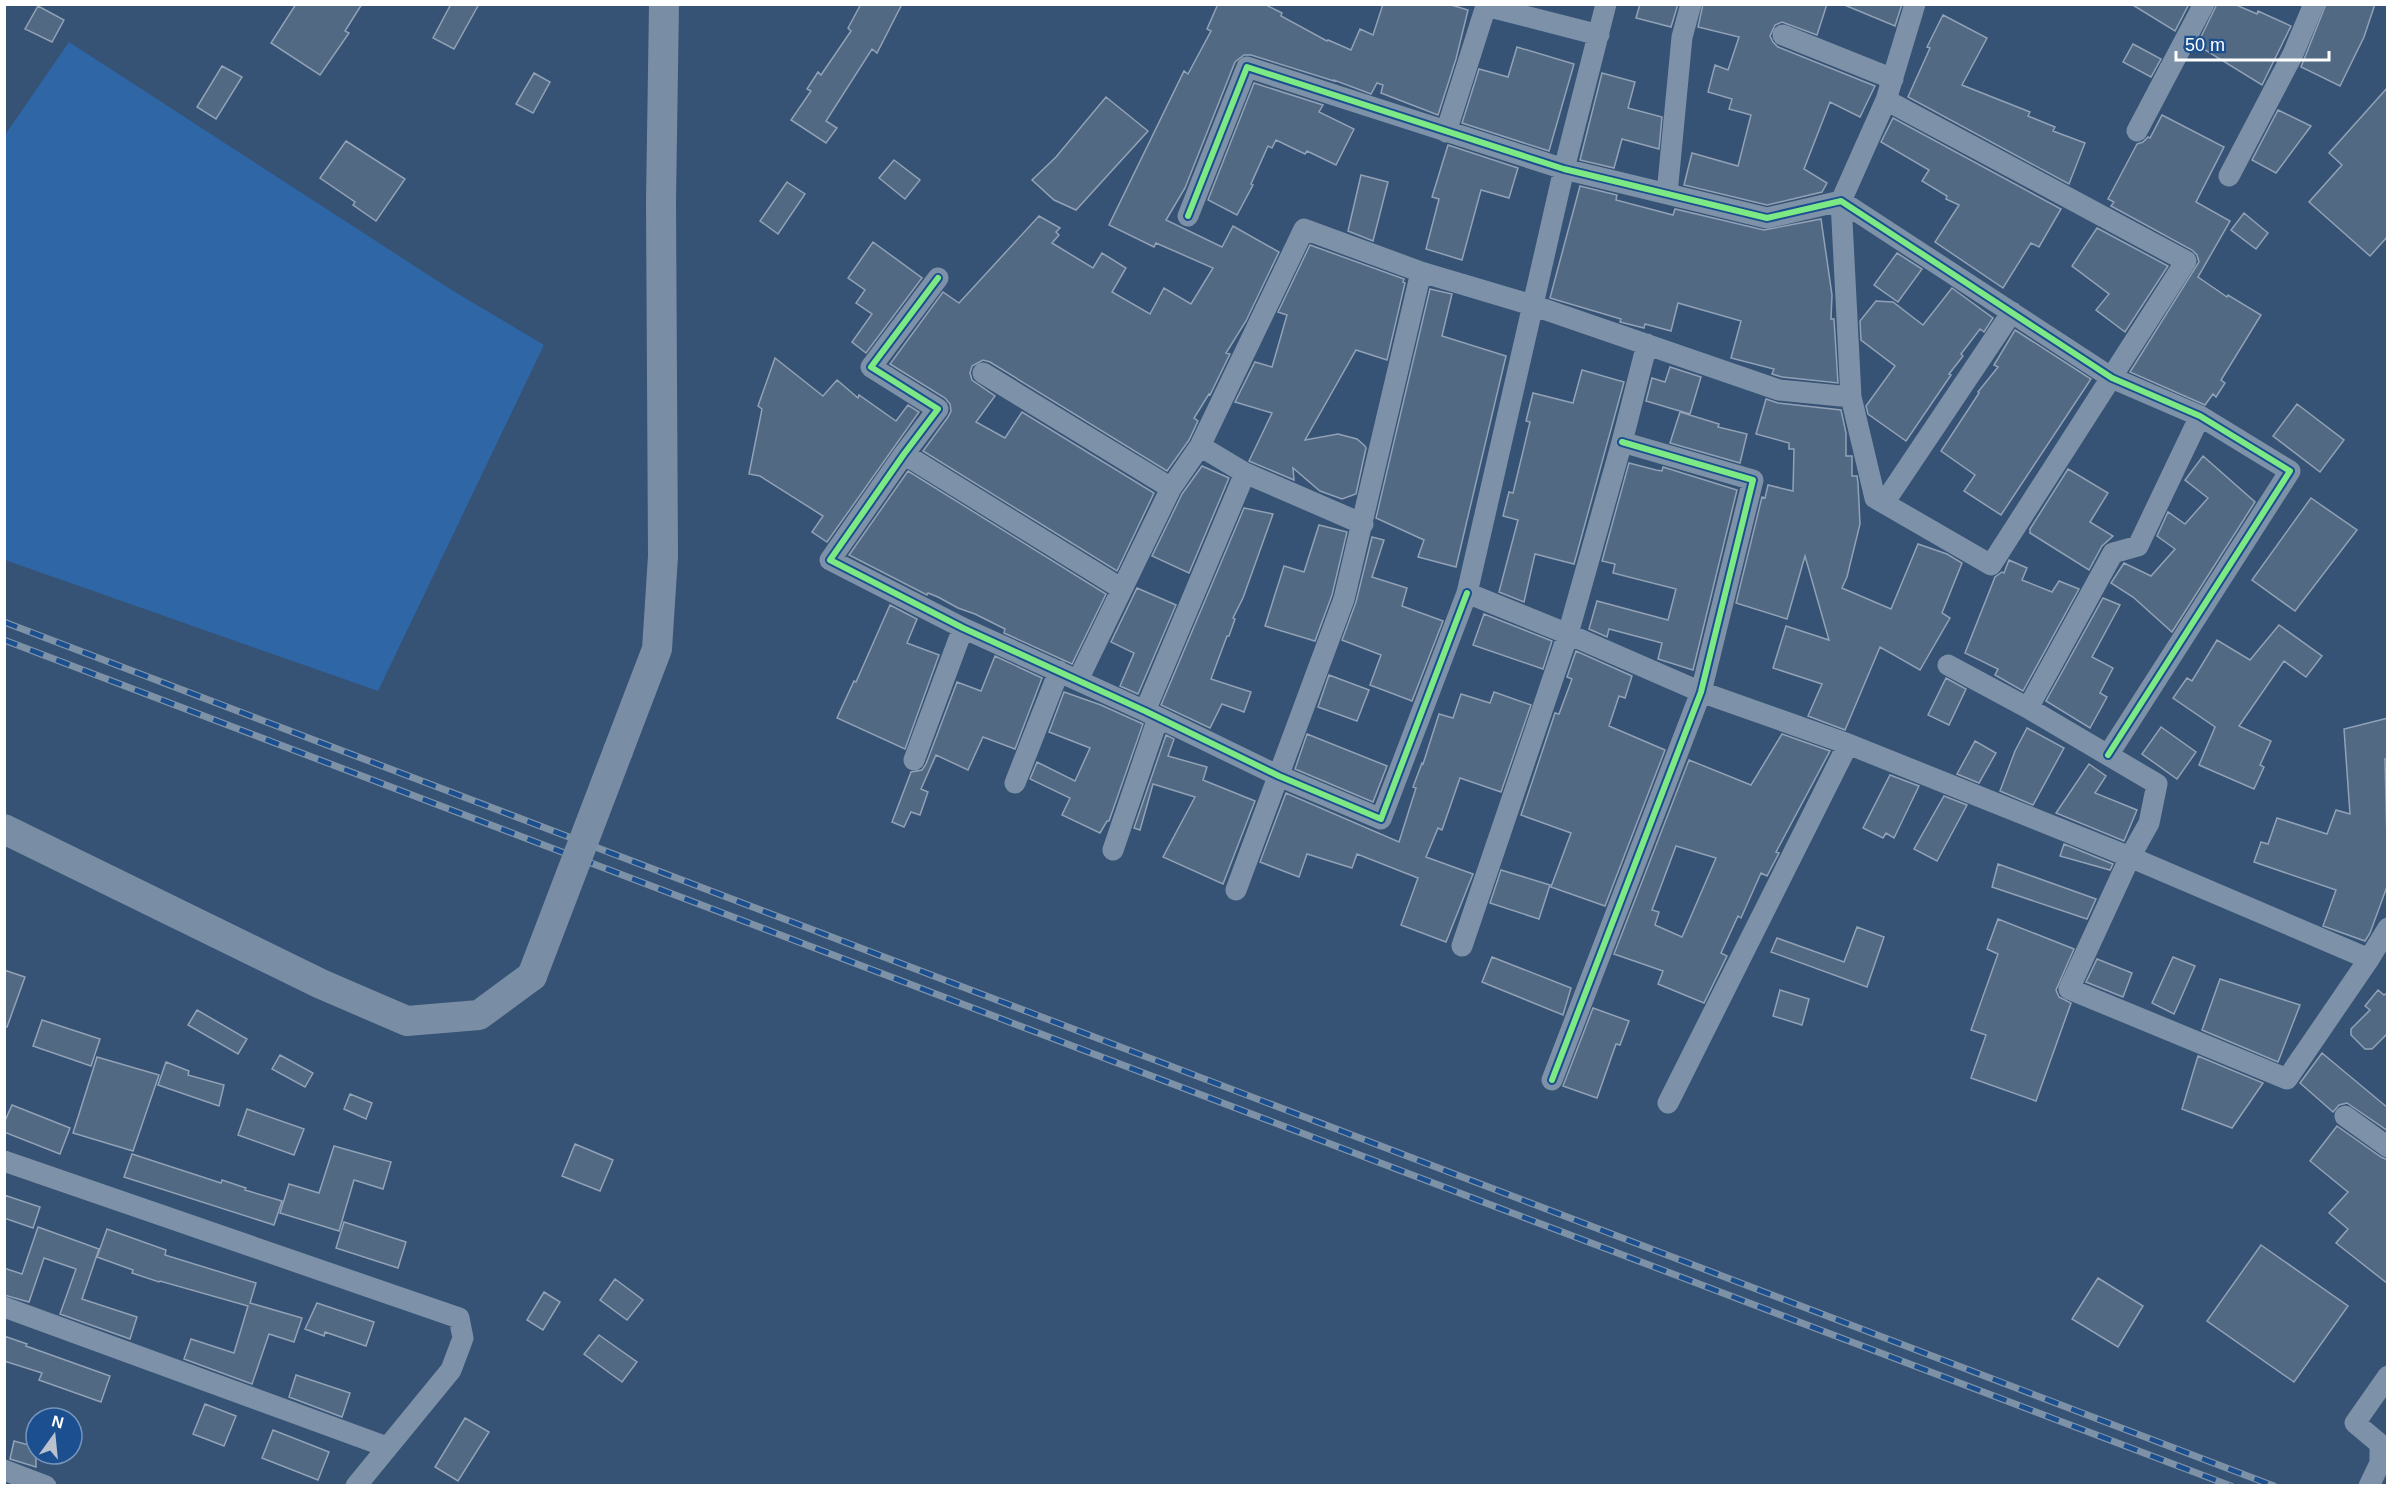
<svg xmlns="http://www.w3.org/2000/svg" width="2392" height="1490" viewBox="0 0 2392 1490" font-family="Helvetica,sans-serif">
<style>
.green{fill:#2f66a5}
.building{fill:#526984;stroke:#92a2b6;stroke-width:1.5;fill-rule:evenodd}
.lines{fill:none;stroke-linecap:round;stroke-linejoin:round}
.minor{stroke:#7d92a8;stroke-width:21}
.secondary{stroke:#798da4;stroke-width:30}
.rail-casing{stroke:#7e92a7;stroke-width:7}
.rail{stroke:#1b4f8f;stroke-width:4.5;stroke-dasharray:14;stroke-linecap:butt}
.secondary-bridge{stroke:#798da4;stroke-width:30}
.cycleway-casing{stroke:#1b4f8f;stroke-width:10}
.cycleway{stroke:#7ce984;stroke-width:6}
</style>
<rect width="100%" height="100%" fill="#365274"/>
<!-- green -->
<path class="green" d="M 69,42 L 450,289 L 544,345 L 378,691 L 5,560 L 5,135 Z"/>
<!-- building -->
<path class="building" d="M 296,4 L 362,4 L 345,31 L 349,33 L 320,75 L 271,43 Z
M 451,4 L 479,4 L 454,49 L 433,38 Z
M 861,4 L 902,4 L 877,53 L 872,49 L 826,121 L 837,128 L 826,143 L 791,120 L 811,91 L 807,89 L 818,72 L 821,75 L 851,31 L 848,28 Z
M 1218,4 L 1264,4 L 1282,13 L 1281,16 L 1327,41 L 1328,40 L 1351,50 L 1360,29 L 1373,35 L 1383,4 L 1448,4 L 1468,10 L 1456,59 L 1438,115 L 1381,93 L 1383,85 L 1377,83 L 1371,94 L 1334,80 L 1334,81 L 1251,55 L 1244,55 L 1235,62 L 1185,188 L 1166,220 L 1222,247 L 1233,226 L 1279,252 L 1246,321 L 1226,353 L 1230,354 L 1210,395 L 1209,394 L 1194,418 L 1198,421 L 1189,440 L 1167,471 L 990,362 L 983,360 L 972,366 L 970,373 L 972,380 L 995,396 L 976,422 L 1005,438 L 1022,412 L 1154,493 L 1117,571 L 923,451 L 948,417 L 951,411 L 950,404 L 945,398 L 890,364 L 943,292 L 959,303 L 1039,216 L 1060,228 L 1056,232 L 1059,235 L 1052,243 L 1093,268 L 1102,253 L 1126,268 L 1112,292 L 1150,314 L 1164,288 L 1191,304 L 1213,268 L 1156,243 L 1154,247 L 1109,225 L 1184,71 L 1188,74 L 1211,31 L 1207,29 Z
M 1640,4 L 1678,4 L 1671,27 L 1636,18 Z
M 1703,4 L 1827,4 L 1817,35 L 1782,22 L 1775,25 L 1770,36 L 1773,42 L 1778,47 L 1875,86 L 1860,117 L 1830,102 L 1804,169 L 1827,183 L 1822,192 L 1767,205 L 1684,185 L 1692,153 L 1738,166 L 1751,115 L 1729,109 L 1732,99 L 1708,92 L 1715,65 L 1728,70 L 1739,37 L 1698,27 Z
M 1842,4 L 1902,4 L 1895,26 Z
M 2131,4 L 2189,4 L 2175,31 Z
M 2217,4 L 2234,4 L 2257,14 L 2258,11 L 2291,26 L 2262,85 L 2197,45 Z
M 2326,4 L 2375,4 L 2364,37 L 2340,86 L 2301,67 Z
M 38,6 L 64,20 L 52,42 L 25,29 Z
M 1943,15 L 1987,38 L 1962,85 L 2030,112 L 2028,116 L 2055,127 L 2053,131 L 2085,143 L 2069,184 L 1908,97 L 1930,48 L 1927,47 Z
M 2133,44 L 2161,59 L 2151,77 L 2123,62 Z
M 1517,47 L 1574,64 L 1549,151 L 1462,123 L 1479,69 L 1508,77 Z
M 222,66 L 242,77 L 216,119 L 197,107 Z
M 534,73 L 550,82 L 533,113 L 516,104 Z
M 1602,73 L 1635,82 L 1628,108 L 1662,117 L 1659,149 L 1622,139 L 1614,168 L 1580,160 Z
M 1254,83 L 1323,105 L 1319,112 L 1354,129 L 1336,165 L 1307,151 L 1305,154 L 1276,140 L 1272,148 L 1268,146 L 1251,184 L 1253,185 L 1237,215 L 1208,200 Z
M 2388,87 L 2388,236 L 2370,256 L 2309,202 L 2342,165 L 2329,153 Z
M 1106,97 L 1148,131 L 1076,210 L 1054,200 L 1032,180 L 1056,157 Z
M 2278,110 L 2311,126 L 2276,173 L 2252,160 Z
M 2162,115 L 2224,147 L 2196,202 L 2230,221 L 2198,277 L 2227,297 L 2228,295 L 2261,315 L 2221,380 L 2225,383 L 2216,397 L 2213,394 L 2205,405 L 2130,372 L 2199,262 L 2197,255 L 2192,250 L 2111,206 L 2114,202 L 2108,199 L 2137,144 L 2143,142 L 2148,137 L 2150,138 Z
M 1893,118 L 2061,209 L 2039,247 L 2031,243 L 2003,288 L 1935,242 L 1959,205 L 1946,199 L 1947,196 L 1922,181 L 1929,170 L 1881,142 Z
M 346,141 L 405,179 L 376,221 L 353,205 L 355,202 L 320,178 Z
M 1448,145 L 1518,168 L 1509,198 L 1481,190 L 1462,260 L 1426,249 L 1439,199 L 1432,197 Z
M 894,160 L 920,180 L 905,199 L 879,178 Z
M 1361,175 L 1388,182 L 1373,241 L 1348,231 Z
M 787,182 L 805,194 L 778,234 L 760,221 Z
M 1580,186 L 1617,195 L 1616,200 L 1673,215 L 1675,209 L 1764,230 L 1821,219 L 1832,295 L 1831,319 L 1834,319 L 1838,383 L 1782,377 L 1772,374 L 1774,369 L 1731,358 L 1741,321 L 1678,303 L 1671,331 L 1645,324 L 1644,328 L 1620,322 L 1621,319 L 1550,298 Z
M 2244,213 L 2268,233 L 2256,249 L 2231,230 Z
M 2097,228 L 2168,266 L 2125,332 L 2096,310 L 2109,294 L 2072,266 Z
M 873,242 L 922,278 L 866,353 L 852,342 L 872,314 L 856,303 L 865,290 L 848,278 Z
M 1310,245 L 1404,279 L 1403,282 L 1405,283 L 1387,360 L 1356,350 L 1305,440 L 1338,434 L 1357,439 L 1365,446 L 1366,448 L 1356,494 L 1342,499 L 1320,491 L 1293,468 L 1294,480 L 1249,461 L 1272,413 L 1235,402 L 1255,362 L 1272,367 L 1287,315 L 1278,312 Z
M 1897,253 L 1922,269 L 1898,302 L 1874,285 Z
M 1952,288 L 1993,318 L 1984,332 L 1980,329 L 1961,354 L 1963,356 L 1949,374 L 1951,375 L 1906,441 L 1868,414 L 1866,406 L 1895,366 L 1861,340 L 1860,321 L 1876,301 L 1893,302 L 1923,325 Z
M 1430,289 L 1452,294 L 1442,336 L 1506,356 L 1456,567 L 1418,557 L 1424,540 L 1376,518 Z
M 2015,330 L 2091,379 L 2001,515 L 1964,491 L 1975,475 L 1941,451 L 1979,393 L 1978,392 L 1998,367 L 1994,365 Z
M 775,358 L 823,396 L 837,380 L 858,398 L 859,395 L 896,421 L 908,405 L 919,412 L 827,542 L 812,532 L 823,516 L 760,476 L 749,474 L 762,409 L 758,406 Z
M 1670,367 L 1701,377 L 1690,414 L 1646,401 L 1652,378 L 1665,382 Z
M 1582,370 L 1624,382 L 1574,564 L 1535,554 L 1524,602 L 1499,592 L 1518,520 L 1503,516 L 1509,492 L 1513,493 L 1530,422 L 1526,421 L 1533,393 L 1573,403 Z
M 1766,399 L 1778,403 L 1841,410 L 1846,433 L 1846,456 L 1852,456 L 1852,476 L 1857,476 L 1858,483 L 1860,524 L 1847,577 L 1842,588 L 1891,609 L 1918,544 L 1947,554 L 1962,563 L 1942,613 L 1950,618 L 1920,670 L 1880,647 L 1845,730 L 1808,716 L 1822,684 L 1773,668 L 1786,626 L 1829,640 L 1805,556 L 1787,619 L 1736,603 L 1762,497 L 1765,498 L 1768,485 L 1793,491 L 1794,449 L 1789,449 L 1789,443 L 1756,434 Z
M 2297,404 L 2344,440 L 2320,472 L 2273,436 Z
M 1680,412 L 1719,424 L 1718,427 L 1747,434 L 1740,463 L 1670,443 Z
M 2203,456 L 2255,502 L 2172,632 L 2133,597 L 2111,583 L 2124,563 L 2151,576 L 2175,549 L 2157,536 L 2168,512 L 2185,524 L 2208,498 L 2185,480 Z
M 1629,463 L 1656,470 L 1662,471 L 1663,467 L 1737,490 L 1693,670 L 1658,659 L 1662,643 L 1609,629 L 1607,637 L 1589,629 L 1597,601 L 1668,620 L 1676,589 L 1613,573 L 1615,564 L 1602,561 Z
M 1202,466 L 1229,478 L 1189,573 L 1152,556 L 1182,494 Z
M 2068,469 L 2108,493 L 2090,522 L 2113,536 L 2102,546 L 2089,570 L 2030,533 L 2030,529 Z
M 908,471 L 1106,594 L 1072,664 L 1004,633 L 1005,629 L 975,614 L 958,608 L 938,597 L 928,593 L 927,595 L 849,555 Z
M 2311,498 L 2357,530 L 2295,611 L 2252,580 Z
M 1244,508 L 1273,514 L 1243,598 L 1233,618 L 1235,619 L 1229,636 L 1227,636 L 1211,679 L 1251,692 L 1244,712 L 1222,704 L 1210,728 L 1161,705 Z
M 1319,525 L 1347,532 L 1332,595 L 1315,641 L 1265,626 L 1284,566 L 1304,572 Z
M 1372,537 L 1384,540 L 1372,577 L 1407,588 L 1402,606 L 1443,621 L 1412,701 L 1370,685 L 1381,655 L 1342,640 L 1356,602 Z
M 2009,560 L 2027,568 L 2022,580 L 2052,592 L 2059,581 L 2079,589 L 2023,691 L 1995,675 L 1998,669 L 1965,653 L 1995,577 L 2002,572 L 2004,573 Z
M 1137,588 L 1176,605 L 1138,694 L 1120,686 L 1134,653 L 1111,642 Z
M 2103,598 L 2120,605 L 2092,657 L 2113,668 L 2100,693 L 2107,697 L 2090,728 L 2046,701 Z
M 890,605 L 917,619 L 907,643 L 939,655 L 905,749 L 837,718 L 854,681 L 856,682 Z
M 1484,614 L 1552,641 L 1543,669 L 1473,645 Z
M 2279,625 L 2322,656 L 2306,677 L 2284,661 L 2239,726 L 2271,741 L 2260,765 L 2264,767 L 2254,789 L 2199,765 L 2215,727 L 2173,698 L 2187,678 L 2192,681 L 2217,640 L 2250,660 Z
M 1576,651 L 1632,676 L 1625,698 L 1619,696 L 1609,726 L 1665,750 L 1605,906 L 1551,887 L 1571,833 L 1521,815 L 1555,713 L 1559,714 L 1572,679 L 1567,677 Z
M 995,656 L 1042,678 L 1015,749 L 983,737 L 968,770 L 936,755 L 921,789 L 928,792 L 920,815 L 911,812 L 904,827 L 892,822 L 911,772 L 922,770 L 926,764 L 957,682 L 981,691 Z
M 1329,675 L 1369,690 L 1357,721 L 1318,707 Z
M 1946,678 L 1966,689 L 1949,725 L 1928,715 Z
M 1064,692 L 1101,705 L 1143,724 L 1109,821 L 1107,821 L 1100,833 L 1062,815 L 1070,798 L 1030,779 L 1037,762 L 1075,781 L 1090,748 L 1049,732 Z
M 1494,692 L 1531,705 L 1501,792 L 1460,778 L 1442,830 L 1438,828 L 1426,857 L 1473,874 L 1446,942 L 1401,925 L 1418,878 L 1357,854 L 1352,868 L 1307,854 L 1299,877 L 1260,862 L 1286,793 L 1399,842 L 1416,788 L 1413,787 L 1422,763 L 1423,764 L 1439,714 L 1453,718 L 1461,694 L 1490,703 Z
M 2388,718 L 2388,759 L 2385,759 L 2388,884 L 2370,933 L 2365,941 L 2323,926 L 2336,890 L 2254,862 L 2261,842 L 2268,844 L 2277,818 L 2327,834 L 2336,810 L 2350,814 L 2344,729 Z
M 2161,727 L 2196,752 L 2177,779 L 2142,754 Z
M 2027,728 L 2064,748 L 2033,805 L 2000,791 L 2015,751 Z
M 1307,734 L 1387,766 L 1373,802 L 1295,769 Z
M 1782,734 L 1830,751 L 1776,852 L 1779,853 L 1767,876 L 1761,873 L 1741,918 L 1738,916 L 1721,953 L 1727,956 L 1704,1003 L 1658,984 L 1663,971 L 1614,954 L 1689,760 L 1751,785 ZM 1676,846 L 1716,858 L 1682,937 L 1655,925 L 1659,912 L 1652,910 Z
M 1166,735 L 1174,739 L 1168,756 L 1207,767 L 1203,780 L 1255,801 L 1223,884 L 1163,857 L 1195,797 L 1153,784 L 1140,830 L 1134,828 Z
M 1975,741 L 1996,753 L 1979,783 L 1957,774 Z
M 2089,764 L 2106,776 L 2095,793 L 2137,810 L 2124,841 L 2056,813 Z
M 1890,775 L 1919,786 L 1894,838 L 1886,833 L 1883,838 L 1863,828 Z
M 1944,796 L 1967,805 L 1937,861 L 1914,849 Z
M 2064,844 L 2113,864 L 2110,870 L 2060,856 Z
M 1998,864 L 2096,899 L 2087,919 L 1992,887 Z
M 1501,870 L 1550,885 L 1539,919 L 1490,903 Z
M 1998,919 L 2074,949 L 2056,990 L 2059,997 L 2071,1003 L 2036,1101 L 1971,1078 L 1986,1035 L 1971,1030 L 1998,954 L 1987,949 Z
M 1857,927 L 1884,937 L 1867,987 L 1771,952 L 1777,938 L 1844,962 Z
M 1492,957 L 1571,988 L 1563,1015 L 1482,982 Z
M 2173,957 L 2195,966 L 2174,1014 L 2152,1003 Z
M 2097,959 L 2132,973 L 2123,997 L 2086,982 Z
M 4,970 L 25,977 L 7,1027 L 4,1027 Z
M 2220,979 L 2300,1005 L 2278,1062 L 2202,1030 Z
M 1780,990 L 1809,999 L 1802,1025 L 1773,1016 Z
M 2378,990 L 2384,995 L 2388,992 L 2388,1033 L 2372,1049 L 2365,1049 L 2351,1035 L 2351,1029 L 2370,1010 L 2365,1006 Z
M 1593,1008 L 1629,1021 L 1620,1045 L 1616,1044 L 1597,1098 L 1563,1086 Z
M 197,1010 L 247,1039 L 238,1054 L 188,1025 Z
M 42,1020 L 100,1039 L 91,1066 L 33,1046 Z
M 2322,1053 L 2388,1108 L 2388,1131 L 2347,1103 L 2339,1105 L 2333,1112 L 2300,1083 Z
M 280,1055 L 313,1073 L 305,1087 L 272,1069 Z
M 2198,1056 L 2263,1083 L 2232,1128 L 2182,1109 Z
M 97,1057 L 159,1075 L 133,1151 L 73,1133 Z
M 166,1062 L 189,1071 L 188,1075 L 224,1085 L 219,1106 L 158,1085 Z
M 350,1094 L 372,1103 L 366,1119 L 344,1109 Z
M 12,1105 L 70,1128 L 60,1154 L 4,1132 L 4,1123 Z
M 247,1109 L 304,1129 L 294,1155 L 238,1135 Z
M 2337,1126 L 2381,1157 L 2388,1160 L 2388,1284 L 2336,1243 L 2348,1229 L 2329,1213 L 2348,1192 L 2310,1161 Z
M 575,1144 L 613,1160 L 600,1191 L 562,1176 Z
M 334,1146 L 391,1162 L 383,1189 L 354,1180 L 339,1231 L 280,1213 L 289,1184 L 319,1193 Z
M 132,1154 L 221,1183 L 222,1180 L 246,1188 L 245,1190 L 282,1201 L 274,1225 L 124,1177 Z
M 4,1195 L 40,1207 L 33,1228 L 4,1218 Z
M 344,1222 L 406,1242 L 398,1268 L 336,1248 Z
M 38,1227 L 99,1249 L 82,1299 L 137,1317 L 130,1339 L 60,1314 L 76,1269 L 44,1258 L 29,1302 L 4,1295 L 4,1268 L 22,1274 Z
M 107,1229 L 166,1250 L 165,1255 L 256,1283 L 250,1303 L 302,1318 L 294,1342 L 269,1334 L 252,1384 L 184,1359 L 191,1339 L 234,1353 L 248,1306 L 160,1281 L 159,1282 L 132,1273 L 133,1270 L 97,1257 Z
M 2261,1245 L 2348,1306 L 2294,1382 L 2207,1321 Z
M 2098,1278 L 2143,1306 L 2118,1347 L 2072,1319 Z
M 615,1279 L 643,1300 L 627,1320 L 600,1300 Z
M 544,1292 L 560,1302 L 543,1330 L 527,1320 Z
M 317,1303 L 374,1322 L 366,1346 L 325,1332 L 324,1336 L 305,1329 Z
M 599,1335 L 637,1362 L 622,1382 L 584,1354 Z
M 4,1336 L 27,1344 L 26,1346 L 110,1376 L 101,1402 L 39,1380 L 42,1373 L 4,1361 Z
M 296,1375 L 350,1393 L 342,1417 L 289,1397 Z
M 205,1404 L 236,1416 L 224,1446 L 193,1434 Z
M 465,1418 L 489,1432 L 458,1481 L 435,1467 Z
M 273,1430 L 329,1452 L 318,1480 L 262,1458 Z
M 14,1441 L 36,1447 L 36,1467 L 10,1459 Z"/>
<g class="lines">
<!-- minor -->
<path class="minor" d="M 1606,4 L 1564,169 L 1467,593 L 1568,634 L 1701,692 L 1848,744 L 2130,857 L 2369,959
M 1783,35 L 1893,79
M 1886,100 L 2186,261 L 1991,565 L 1875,498 L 1851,397 L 1841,201 L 1886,100 L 1915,4
M 2137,131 L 2204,4
M 1446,132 L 1486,6 L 1599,35
M 2229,176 L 2293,54 L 2314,4
M 1667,194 L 1682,37 L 1691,4
M 1188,216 L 1247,67 L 1564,169 L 1767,218 L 1841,201 L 2112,378 L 2200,416 L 2290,471 L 2108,755
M 938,278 L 871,367 L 938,409 L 904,454 L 830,560 L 963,628 L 1145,711 L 1279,776 L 1381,819 L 1467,593
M 983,373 L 1171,488
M 1200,446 L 1245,473 L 1363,524
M 904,454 L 1122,589
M 1884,503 L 2012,312
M 1948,665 L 2028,708 L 2157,784 L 2149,823 L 2130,857 L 2069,989 L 2287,1079 L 2369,959 L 2388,928
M 1078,680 L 1171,488 L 1200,446 L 1304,229 L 1421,272 L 1532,305 L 1779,390 L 1851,397
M 2028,708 L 2113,553 L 2138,546 L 2200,416
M 1145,711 L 1245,473
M 914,760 L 963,628
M 1015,783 L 1059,671
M 1113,850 L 1158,718
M 1236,890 L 1344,599 L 1421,272
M 1462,946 L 1568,634 L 1622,442 L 1647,344
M 1552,1080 L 1701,692 L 1753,480 L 1622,442
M 1668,1103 L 1848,744
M 2345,1116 L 2388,1147
M 4,1161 L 459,1318 L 463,1338 L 451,1370 L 356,1486
M 4,1307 L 387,1447
M 4,1470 L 46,1486
M 2369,1486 L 2380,1463 L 2380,1444 L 2355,1423 L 2388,1376"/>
<!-- secondary -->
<path class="secondary" d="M 618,751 L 657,649 L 663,556 L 661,201 L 664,4
M 4,829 L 321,984 L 407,1021 L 479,1015 L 532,976"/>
<!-- rail casing -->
<g class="rail-casing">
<path id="rail" d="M 4,622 L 2274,1486
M 4,640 L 2231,1486"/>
</g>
<!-- rail -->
<use href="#rail" class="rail"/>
<!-- secondary-bridge -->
<path class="secondary-bridge" d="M 532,976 L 618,751"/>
<!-- cycleway casing -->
<g class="cycleway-casing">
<path id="cycleway" d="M 1188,216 L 1247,67 L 1564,169 L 1767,218 L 1841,201 L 2112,378 L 2200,416 L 2290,471 L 2108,755
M 938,278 L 871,367 L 938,409 L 904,454 L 830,560 L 963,628 L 1145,711 L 1279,776 L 1381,819 L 1467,593
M 1552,1080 L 1701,692 L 1753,480 L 1622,442"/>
</g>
<!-- cycleway -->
<use href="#cycleway" class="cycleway"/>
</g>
<!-- border -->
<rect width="2392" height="1490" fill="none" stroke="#ffffff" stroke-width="12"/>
<!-- north arrow -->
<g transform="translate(54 1436) rotate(15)"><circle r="28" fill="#1b4f8f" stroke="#7695bc" stroke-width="1.5"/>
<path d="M0-4.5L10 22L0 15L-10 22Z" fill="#b9c2ce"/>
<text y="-9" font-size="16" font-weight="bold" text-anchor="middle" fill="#ffffff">N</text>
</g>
<!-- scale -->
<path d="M2176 51v9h153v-9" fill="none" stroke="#ffffff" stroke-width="3"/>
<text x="2185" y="51" font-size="18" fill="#ffffff" stroke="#1b4f8f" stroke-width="4.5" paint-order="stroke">50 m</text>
</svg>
